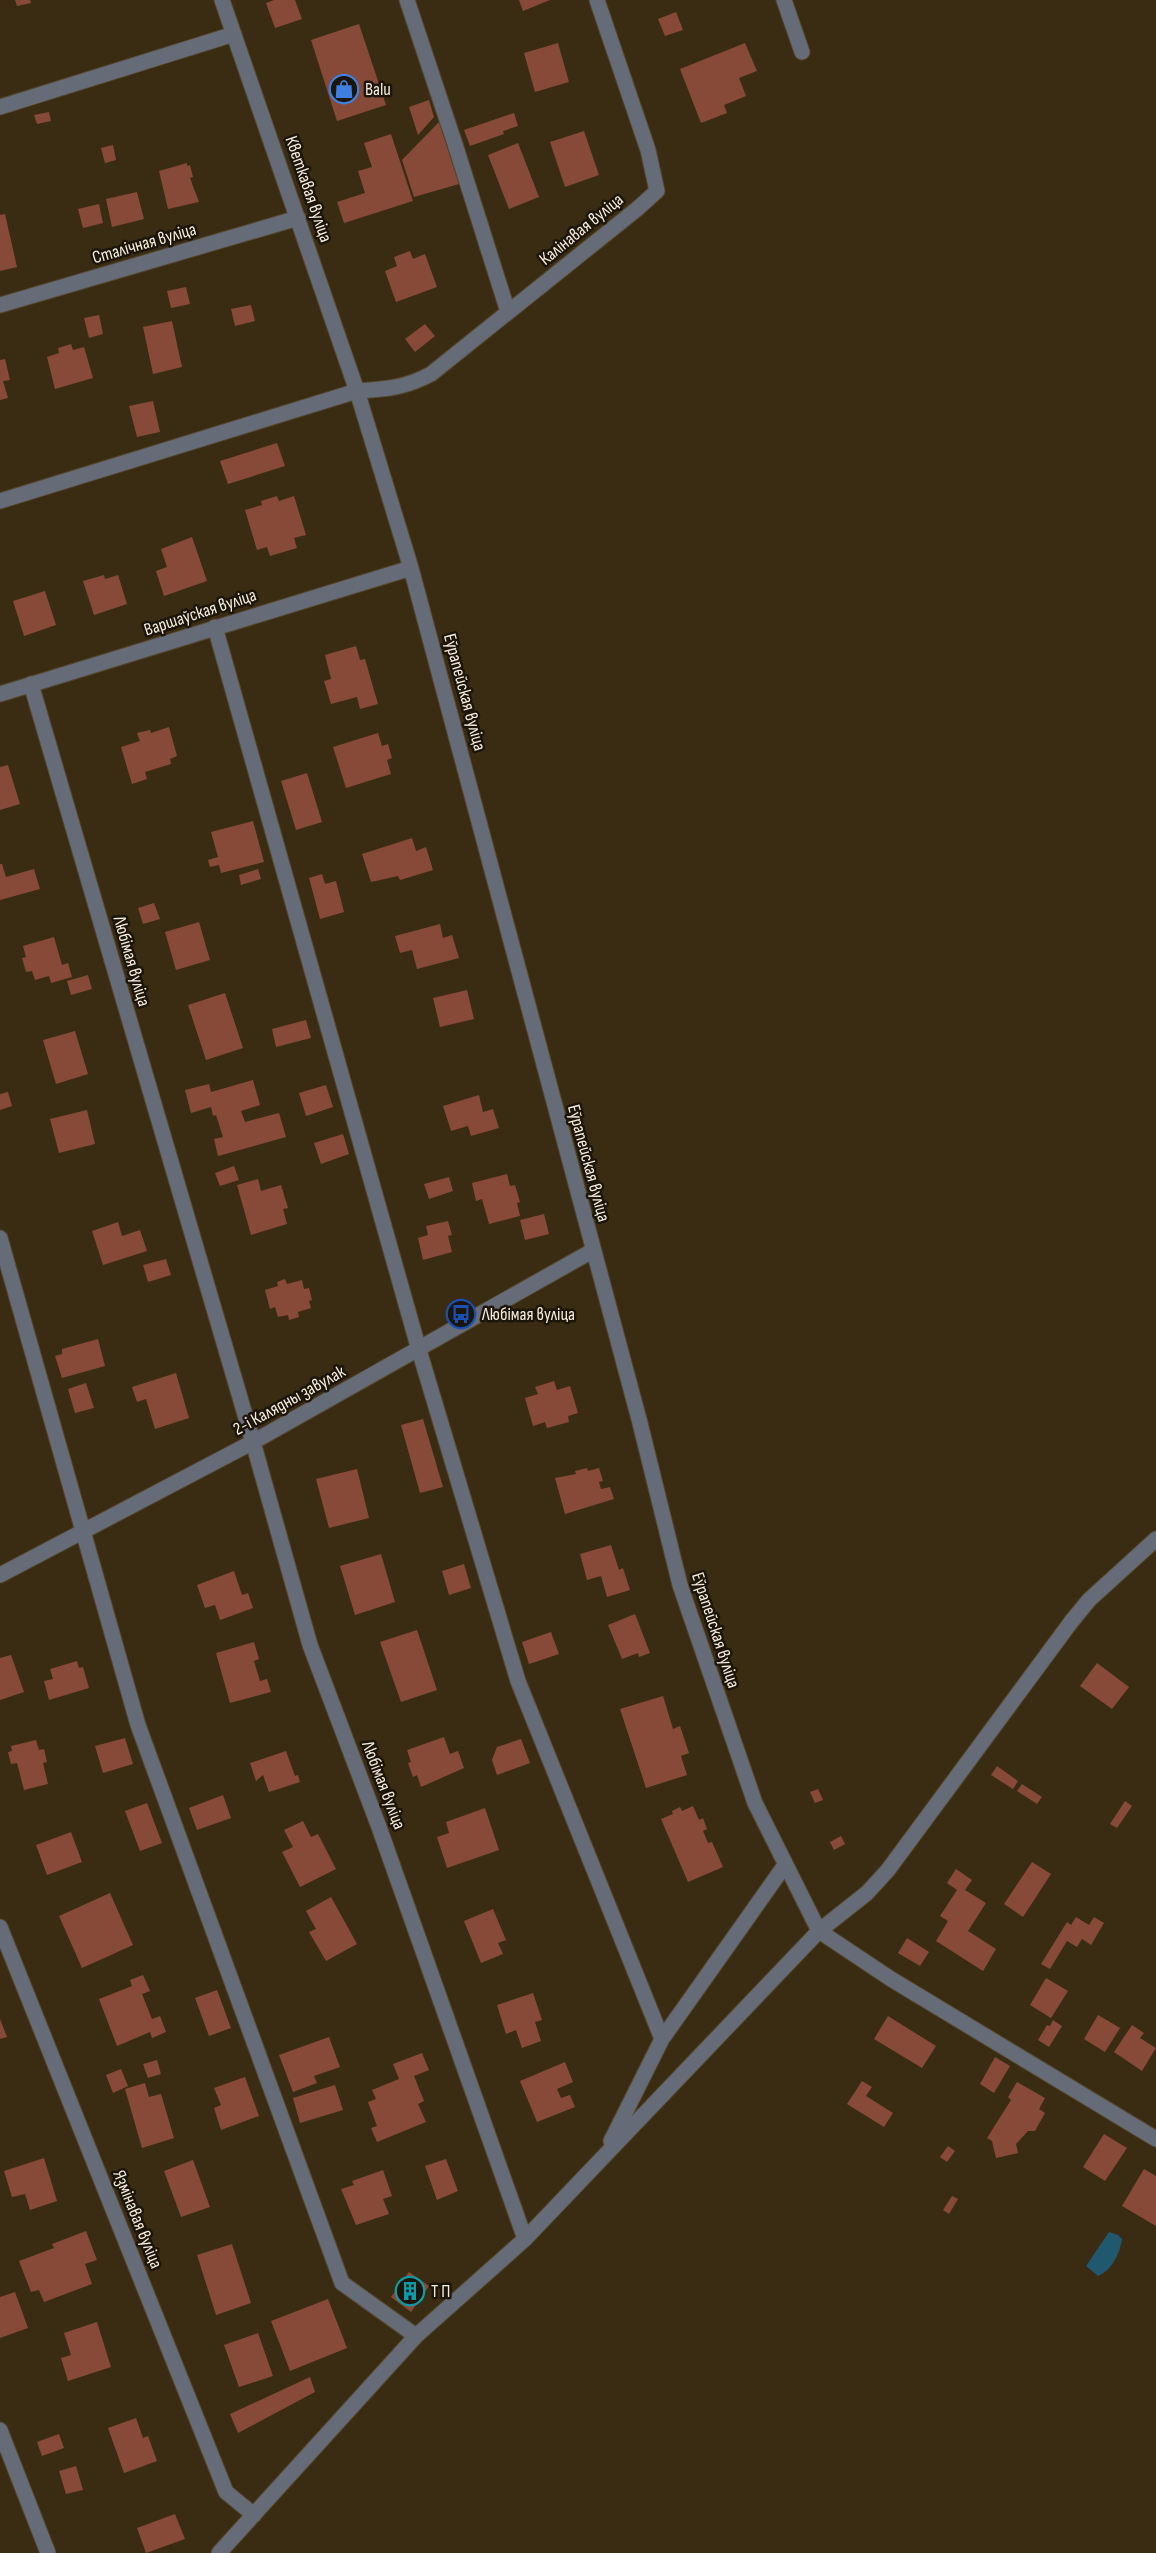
<svg xmlns="http://www.w3.org/2000/svg" width="1156" height="2553" viewBox="0 0 1156 2553" font-family="'Sofia Sans Condensed',sans-serif">
<style>
.water{fill:#1f586f}
.building{fill:#874a38}
.lines{fill:none;stroke-linecap:round;stroke-linejoin:round}
.minor-casing{stroke:#54472e;stroke-width:17}
.minor{stroke:#656b77;stroke-width:15}
.labels{text-anchor:middle;stroke-width:5;stroke-linejoin:round;paint-order:stroke}
.poi-label{font-size:18px;fill:#f5ecdd;stroke:#1c150a;text-anchor:start}
.street-label{font-size:18px;fill:#f5ecdd;stroke:#1c150a}
</style>
<rect width="100%" height="100%" fill="#3a2c12"/>
<!-- water -->
<path class="water" d="M 1109,2232 L 1118,2235 L 1122,2239 C 1120,2253 1112,2270 1098,2276 L 1086,2266 Z"/>
<!-- building -->
<path class="building" d="M 15,0 L 30,0 L 31,3 L 17,6 Z
M 274,0 L 295,0 L 302,19 L 275,28 L 266,3 Z
M 519,0 L 550,0 L 523,11 Z
M 676,12 L 683,30 L 665,36 L 658,19 Z
M 359,24 L 386,105 L 337,121 L 311,40 Z
M 558,43 L 569,82 L 535,92 L 524,53 Z
M 745,43 L 757,71 L 739,78 L 746,96 L 724,105 L 727,113 L 701,123 L 680,69 Z
M 429,100 L 434,117 L 418,135 L 409,107 Z
M 49,112 L 51,121 L 37,124 L 34,115 Z
M 514,113 L 518,126 L 503,131 L 504,134 L 470,146 L 464,130 Z
M 439,122 L 459,184 L 414,197 L 402,160 Z
M 584,131 L 599,175 L 565,187 L 550,142 Z
M 391,134 L 413,201 L 344,223 L 337,202 L 365,193 L 358,171 L 372,167 L 364,143 Z
M 518,143 L 539,197 L 509,209 L 488,155 Z
M 113,145 L 116,160 L 105,163 L 101,148 Z
M 187,163 L 187,166 L 190,165 L 193,177 L 190,178 L 199,202 L 168,209 L 159,171 Z
M 137,192 L 144,219 L 112,227 L 106,199 Z
M 99,204 L 103,223 L 83,228 L 78,209 Z
M 5,214 L 17,267 L 0,271 L 0,215 Z
M 410,251 L 413,259 L 425,254 L 437,287 L 396,302 L 385,271 L 397,266 L 394,257 Z
M 186,287 L 190,304 L 171,308 L 167,291 Z
M 251,305 L 255,321 L 235,326 L 231,309 Z
M 99,315 L 103,334 L 89,338 L 84,318 Z
M 172,321 L 182,367 L 153,374 L 143,327 Z
M 425,324 L 435,336 L 415,352 L 405,339 Z
M 71,344 L 73,350 L 84,347 L 93,378 L 55,389 L 47,357 L 59,353 L 58,348 Z
M 5,359 L 10,380 L 3,381 L 8,398 L 0,400 L 0,360 Z
M 153,401 L 160,432 L 137,437 L 129,406 Z
M 277,443 L 285,466 L 228,484 L 220,461 Z
M 277,496 L 279,501 L 294,496 L 306,535 L 294,538 L 297,548 L 270,556 L 267,547 L 257,550 L 245,510 L 262,505 L 261,501 Z
M 192,537 L 207,581 L 164,596 L 156,571 L 167,567 L 161,549 Z
M 104,575 L 105,579 L 118,575 L 127,604 L 94,615 L 83,581 Z
M 45,591 L 56,625 L 24,636 L 13,601 Z
M 356,646 L 360,660 L 365,659 L 378,704 L 360,709 L 357,697 L 331,704 L 324,681 L 331,679 L 325,655 Z
M 169,727 L 177,756 L 170,759 L 171,764 L 145,772 L 147,779 L 132,784 L 121,747 L 140,741 L 137,733 L 150,730 L 151,733 Z
M 378,733 L 382,746 L 388,744 L 392,758 L 387,760 L 391,774 L 346,788 L 333,747 Z
M 8,765 L 20,804 L 0,810 L 0,767 Z
M 307,773 L 322,822 L 296,830 L 281,781 Z
M 253,821 L 264,862 L 221,873 L 219,865 L 210,867 L 208,860 L 218,857 L 211,832 Z
M 412,838 L 416,851 L 426,847 L 433,870 L 400,880 L 398,876 L 371,882 L 362,854 Z
M 0,864 L 2,864 L 6,877 L 34,869 L 40,889 L 0,900 Z
M 258,869 L 261,879 L 241,885 L 239,875 Z
M 322,874 L 325,884 L 336,881 L 344,912 L 320,919 L 309,878 Z
M 154,903 L 160,919 L 143,924 L 138,908 Z
M 199,922 L 210,960 L 176,970 L 165,932 Z
M 440,924 L 443,938 L 452,935 L 459,958 L 417,969 L 412,950 L 400,953 L 395,936 Z
M 54,937 L 62,965 L 68,963 L 72,977 L 51,983 L 49,976 L 35,980 L 32,971 L 26,972 L 22,958 L 26,957 L 23,946 Z
M 88,975 L 92,989 L 71,995 L 67,981 Z
M 467,990 L 474,1019 L 440,1027 L 433,998 Z
M 225,993 L 243,1048 L 206,1060 L 188,1005 Z
M 306,1020 L 311,1038 L 276,1047 L 272,1029 Z
M 75,1031 L 88,1074 L 56,1084 L 43,1040 Z
M 253,1080 L 260,1105 L 241,1111 L 245,1122 L 279,1113 L 286,1137 L 218,1156 L 214,1139 L 223,1137 L 216,1115 L 213,1116 L 211,1107 L 191,1113 L 185,1090 L 209,1084 L 211,1092 Z
M 326,1085 L 333,1107 L 306,1116 L 299,1093 Z
M 8,1092 L 12,1106 L 0,1110 L 0,1094 Z
M 479,1095 L 483,1112 L 493,1109 L 499,1128 L 471,1136 L 468,1126 L 451,1131 L 443,1106 Z
M 87,1110 L 95,1144 L 59,1153 L 50,1119 Z
M 343,1134 L 349,1154 L 321,1164 L 314,1143 Z
M 234,1166 L 239,1180 L 220,1186 L 215,1173 Z
M 507,1174 L 510,1186 L 515,1185 L 520,1202 L 517,1203 L 520,1216 L 489,1224 L 482,1199 L 476,1201 L 472,1183 Z
M 449,1177 L 453,1191 L 429,1199 L 424,1184 Z
M 258,1179 L 261,1191 L 281,1185 L 288,1208 L 283,1209 L 287,1224 L 251,1235 L 237,1185 Z
M 544,1214 L 549,1234 L 525,1240 L 520,1220 Z
M 448,1221 L 452,1235 L 448,1236 L 452,1252 L 423,1260 L 418,1238 L 428,1235 L 426,1226 Z
M 118,1222 L 122,1236 L 140,1230 L 147,1251 L 103,1265 L 92,1231 Z
M 166,1259 L 171,1275 L 148,1282 L 143,1265 Z
M 285,1279 L 287,1284 L 302,1280 L 304,1289 L 309,1288 L 312,1300 L 309,1301 L 311,1308 L 298,1312 L 299,1317 L 289,1320 L 288,1315 L 278,1317 L 275,1307 L 270,1309 L 265,1290 L 278,1286 L 277,1282 Z
M 98,1339 L 105,1366 L 62,1378 L 55,1356 L 62,1354 L 62,1349 Z
M 176,1373 L 189,1418 L 155,1429 L 146,1399 L 137,1402 L 132,1387 Z
M 554,1381 L 557,1390 L 570,1386 L 578,1413 L 568,1416 L 569,1422 L 547,1428 L 545,1422 L 533,1426 L 525,1398 L 538,1394 L 535,1387 Z
M 86,1383 L 94,1408 L 75,1413 L 68,1389 Z
M 423,1419 L 443,1487 L 420,1493 L 401,1425 Z
M 587,1468 L 588,1471 L 599,1468 L 603,1481 L 599,1482 L 601,1489 L 610,1487 L 614,1499 L 565,1514 L 555,1478 L 576,1474 L 575,1471 Z
M 357,1469 L 369,1518 L 329,1528 L 316,1479 Z
M 611,1545 L 619,1570 L 623,1568 L 630,1590 L 607,1597 L 601,1576 L 587,1580 L 580,1554 Z
M 381,1554 L 395,1602 L 355,1615 L 340,1566 Z
M 464,1564 L 471,1588 L 449,1595 L 442,1571 Z
M 234,1571 L 242,1595 L 248,1593 L 253,1608 L 220,1620 L 215,1605 L 205,1608 L 197,1585 Z
M 635,1614 L 650,1653 L 639,1657 L 638,1653 L 622,1659 L 608,1625 Z
M 417,1630 L 437,1690 L 401,1702 L 380,1642 Z
M 551,1632 L 559,1654 L 529,1664 L 522,1642 Z
M 254,1642 L 259,1659 L 254,1661 L 260,1681 L 267,1679 L 271,1692 L 230,1703 L 216,1653 Z
M 11,1655 L 24,1692 L 0,1700 L 0,1658 Z
M 77,1661 L 79,1668 L 83,1667 L 89,1688 L 49,1700 L 44,1681 L 53,1679 L 50,1669 Z
M 1097,1663 L 1129,1687 L 1112,1709 L 1080,1686 Z
M 663,1696 L 673,1729 L 680,1726 L 689,1753 L 681,1756 L 687,1775 L 646,1788 L 620,1709 Z
M 444,1737 L 450,1754 L 458,1751 L 464,1768 L 421,1787 L 417,1775 L 413,1777 L 408,1763 L 411,1762 L 407,1750 Z
M 125,1738 L 133,1764 L 103,1773 L 95,1746 Z
M 521,1739 L 530,1763 L 497,1775 L 492,1760 L 497,1747 Z
M 36,1740 L 39,1750 L 44,1749 L 47,1762 L 43,1763 L 48,1784 L 24,1790 L 17,1763 L 11,1764 L 8,1752 L 12,1751 L 11,1746 Z
M 286,1751 L 295,1776 L 298,1775 L 300,1782 L 269,1792 L 263,1775 L 256,1781 L 250,1763 Z
M 997,1766 L 1018,1781 L 1013,1789 L 991,1775 Z
M 1022,1784 L 1042,1797 L 1037,1804 L 1017,1791 Z
M 818,1789 L 823,1800 L 815,1803 L 810,1792 Z
M 223,1795 L 231,1818 L 197,1830 L 189,1808 Z
M 1125,1801 L 1132,1806 L 1117,1828 L 1110,1824 Z
M 147,1803 L 162,1843 L 140,1851 L 125,1811 Z
M 693,1806 L 699,1820 L 703,1818 L 707,1829 L 703,1831 L 708,1843 L 712,1842 L 723,1867 L 688,1882 L 661,1819 L 673,1814 L 672,1811 L 680,1807 L 682,1811 Z
M 485,1808 L 499,1850 L 447,1868 L 437,1837 L 449,1833 L 446,1822 Z
M 303,1821 L 311,1837 L 318,1834 L 336,1869 L 300,1887 L 282,1852 L 293,1847 L 284,1830 Z
M 71,1832 L 82,1862 L 47,1875 L 36,1845 Z
M 841,1836 L 845,1844 L 834,1850 L 830,1842 Z
M 1032,1862 L 1051,1874 L 1023,1917 L 1004,1904 Z
M 956,1869 L 972,1880 L 965,1890 L 986,1903 L 968,1931 L 996,1949 L 983,1971 L 936,1941 L 948,1921 L 940,1916 L 957,1890 L 947,1883 Z
M 110,1893 L 133,1945 L 82,1968 L 59,1916 Z
M 331,1897 L 357,1944 L 326,1961 L 309,1932 L 316,1929 L 306,1911 Z
M 493,1909 L 506,1940 L 498,1943 L 503,1954 L 481,1963 L 464,1921 Z
M 1076,1917 L 1089,1925 L 1094,1917 L 1104,1923 L 1091,1945 L 1082,1939 L 1077,1947 L 1067,1941 L 1050,1969 L 1041,1964 L 1067,1922 L 1071,1925 Z
M 907,1938 L 929,1952 L 920,1966 L 898,1953 Z
M 143,1975 L 150,1991 L 142,1994 L 152,2019 L 160,2016 L 166,2032 L 152,2038 L 150,2032 L 117,2046 L 99,1999 L 132,1986 L 130,1980 Z
M 1046,1978 L 1068,1991 L 1051,2018 L 1030,2005 Z
M 217,1990 L 231,2028 L 209,2036 L 195,1998 Z
M 533,1993 L 542,2020 L 535,2022 L 541,2041 L 522,2048 L 516,2030 L 506,2034 L 497,2005 Z
M 1098,2015 L 1120,2028 L 1105,2052 L 1084,2039 Z
M 888,2016 L 936,2046 L 922,2068 L 874,2039 Z
M 0,2019 L 7,2037 L 0,2039 Z
M 1053,2020 L 1062,2026 L 1049,2047 L 1038,2040 L 1047,2025 L 1050,2026 Z
M 1132,2025 L 1144,2033 L 1140,2038 L 1156,2048 L 1142,2071 L 1114,2052 Z
M 329,2037 L 340,2067 L 314,2076 L 317,2083 L 293,2092 L 279,2055 Z
M 422,2053 L 429,2070 L 414,2076 L 424,2101 L 418,2104 L 426,2122 L 377,2142 L 371,2128 L 377,2126 L 368,2102 L 376,2099 L 372,2090 L 399,2079 L 393,2064 Z
M 995,2057 L 1010,2066 L 994,2093 L 980,2084 Z
M 157,2060 L 161,2074 L 148,2078 L 143,2064 Z
M 565,2062 L 573,2082 L 557,2089 L 561,2098 L 570,2095 L 575,2107 L 537,2122 L 520,2081 Z
M 121,2069 L 128,2086 L 113,2093 L 106,2075 Z
M 245,2077 L 259,2116 L 221,2130 L 214,2108 L 221,2105 L 214,2088 Z
M 862,2081 L 872,2087 L 866,2096 L 893,2113 L 884,2127 L 847,2104 Z
M 1017,2082 L 1045,2098 L 1039,2109 L 1045,2113 L 1035,2131 L 1028,2131 L 1016,2144 L 1018,2153 L 996,2158 L 992,2141 L 987,2138 L 1011,2100 L 1008,2097 Z
M 145,2083 L 149,2097 L 161,2094 L 174,2138 L 142,2148 L 125,2089 Z
M 335,2085 L 343,2110 L 300,2123 L 293,2098 Z
M 1104,2134 L 1127,2148 L 1105,2181 L 1083,2167 Z
M 948,2146 L 955,2151 L 947,2162 L 940,2157 Z
M 44,2158 L 57,2201 L 30,2210 L 25,2194 L 12,2197 L 4,2171 Z
M 446,2159 L 458,2191 L 437,2200 L 425,2166 Z
M 193,2160 L 210,2207 L 181,2217 L 164,2171 Z
M 1144,2169 L 1156,2176 L 1156,2226 L 1122,2206 Z
M 383,2170 L 392,2196 L 383,2199 L 389,2214 L 356,2225 L 341,2189 L 354,2185 L 352,2181 Z
M 952,2196 L 958,2199 L 949,2214 L 943,2210 Z
M 86,2231 L 97,2260 L 85,2264 L 92,2284 L 44,2302 L 39,2290 L 31,2292 L 19,2261 L 54,2248 L 52,2244 Z
M 232,2244 L 251,2303 L 216,2315 L 197,2255 Z
M 409,2272 L 429,2286 L 411,2312 L 391,2297 Z
M 15,2292 L 28,2328 L 0,2338 L 0,2297 Z
M 328,2299 L 347,2348 L 290,2371 L 271,2321 Z
M 97,2322 L 111,2367 L 68,2381 L 61,2358 L 71,2355 L 64,2333 Z
M 258,2333 L 273,2376 L 239,2387 L 224,2345 Z
M 310,2377 L 315,2392 L 238,2433 L 230,2414 Z
M 136,2418 L 143,2438 L 148,2436 L 157,2461 L 124,2473 L 108,2428 Z
M 59,2434 L 64,2448 L 42,2456 L 37,2442 Z
M 76,2466 L 83,2490 L 66,2494 L 59,2471 Z
M 175,2514 L 185,2539 L 146,2553 L 137,2528 Z"/>
<g class="lines">
<!-- minor casing -->
<g class="minor-casing">
<path id="minor" d="M 222,0 L 357,391 L 411,568 L 640,1423 L 680,1585 L 755,1803 L 819,1931 L 891,1979 L 1156,2139
M 407,0 L 454,141 L 508,312
M 784,0 L 802,52
M 0,107 L 234,34
M 0,305 L 298,218
M 0,501 L 357,391 C 386,389 405,388 431,374 L 637,209 L 657,191 L 648,150 L 597,0
M 215,627 L 419,1350 L 518,1681 L 662,2039
M 31,684 L 253,1442 L 310,1645 L 379,1827 L 525,2239
M 0,694 L 411,568
M 0,1238 L 138,1725 L 342,2283 L 416,2336
M 0,1575 L 253,1442 L 592,1251
M 0,1927 L 226,2492 L 254,2515
M 611,2141 L 662,2039 L 785,1865
M 0,2430 L 48,2553
M 219,2553 L 416,2336 L 525,2239 L 819,1931 L 867,1893 L 888,1870 L 1071,1622 L 1089,1600 L 1156,1539"/>
</g>
<!-- minor -->
<use href="#minor" class="minor"/>
</g>
<!-- icons -->
<defs>
<g id="shop-ring" transform="scale(1.5)"><circle r="9.5" fill="#1c150a" stroke="#3f7fe0" stroke-width="1.5"/><path d="M-5-2.5h2.3a2.7 3.5 0 0 1 5.4 0H5L5.5 6h-11ZM-1.5-2.5h3a1.5 2.3 0 0 0-3 0Z" fill="#3f7fe0"/></g>
<g id="bus-ring" transform="scale(1.5)"><circle r="9.5" fill="#1c150a" stroke="#1a4fb4" stroke-width="1.5"/><path d="M-5-6H5V4H4V6H2V4H-2V6H-4V4H-5ZM-3.5-4V0h7V-4ZM-3.5 1.2v1.5H-2V1.2ZM2 1.2v1.5H3.5V1.2Z" fill="#1a4fb4"/></g>
<g id="building-ring" transform="scale(1.5)"><circle r="9.5" fill="#1c150a" stroke="#0f9aa8" stroke-width="1.5"/><path d="M-4-6H4V6H1V3H-1V6H-4ZM-2.5-4.3h1.7v1.8h-1.7ZM.8-4.3h1.7v1.8H.8ZM-2.5-1h1.7V.8h-1.7ZM.8-1h1.7V.8H.8Z" fill="#0f9aa8"/></g>
</defs>
<g fill-rule="evenodd">
<use href="#shop-ring" x="344" y="89"/>
<use href="#bus-ring" x="461" y="1314"/>
<use href="#building-ring" x="410" y="2291"/>
</g>
<g class="labels">
<!-- poi labels -->
<g class="poi-label">
<text x="365" y="95">Balu</text>
<text x="482" y="1320">Любімая вуліца</text>
<text x="431" y="2297">Т П</text>
</g>
<!-- street labels -->
<g class="street-label">
<text transform="translate(309 189) rotate(71)" y="6">Кветкавая вуліца</text>
<text transform="translate(581 229) rotate(-39)" y="6">Калінавая вуліца</text>
<text transform="translate(144 243) rotate(-16)" y="6">Сталічная вуліца</text>
<text transform="translate(200 612) rotate(-18)" y="6">Варшаўская вуліца</text>
<text transform="translate(465 692) rotate(75)" y="6">Еўрапейская вуліца</text>
<text transform="translate(132 961) rotate(74)" y="6">Любімая вуліца</text>
<text transform="translate(589 1163) rotate(75)" y="6">Еўрапейская вуліца</text>
<text transform="translate(289 1400) rotate(-29)" y="6">2-і Калядны завулак</text>
<text transform="translate(716 1630) rotate(72)" y="6">Еўрапейская вуліца</text>
<text transform="translate(384 1785) rotate(69)" y="6">Любімая вуліца</text>
<text transform="translate(138 2219) rotate(68)" y="6">Язмінавая вуліца</text>
</g>
</g>
</svg>
